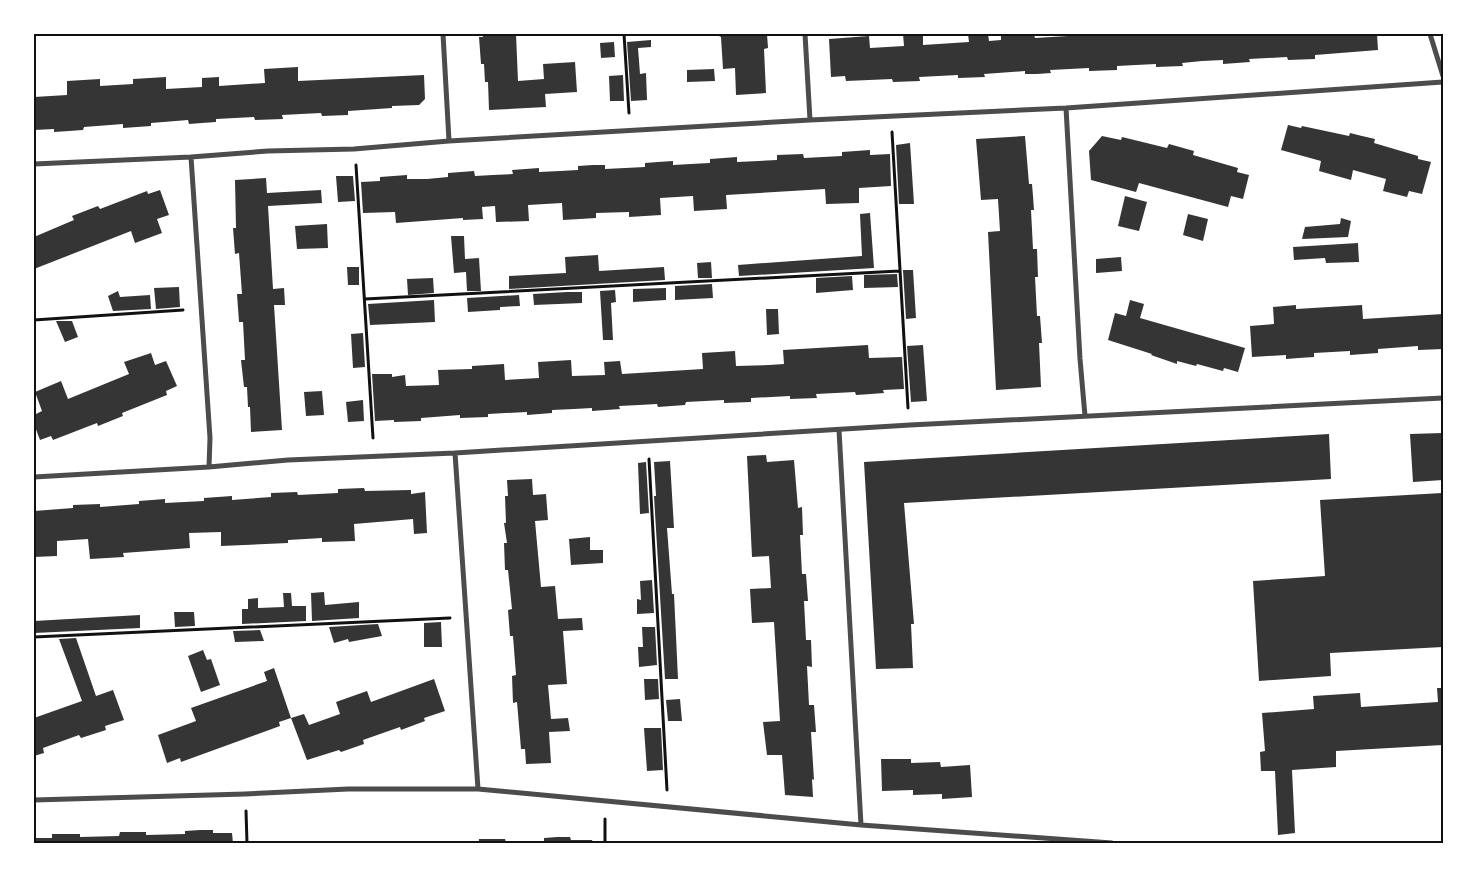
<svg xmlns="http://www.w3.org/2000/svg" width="1477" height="877" viewBox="0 0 1477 877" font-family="Helvetica,sans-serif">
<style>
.building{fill:#353535}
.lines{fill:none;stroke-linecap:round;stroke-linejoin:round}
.path{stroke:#111;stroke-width:3}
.minor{stroke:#4c4c4c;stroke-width:5}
.neatline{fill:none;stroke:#111;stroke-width:2}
</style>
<rect width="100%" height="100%" fill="#fff"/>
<!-- building -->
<path class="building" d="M 482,34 L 516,34 L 518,81 L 544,79 L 543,64 L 575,62 L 577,92 L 545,94 L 546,107 L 489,110 L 488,82 L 485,82 L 484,64 L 481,64 L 479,37 L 483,37 Z
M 719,34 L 767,34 L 768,48 L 764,49 L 766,93 L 736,95 L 735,68 L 723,69 L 721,37 L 719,36 Z
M 903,34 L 923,34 L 923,45 L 969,42 L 968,34 L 988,34 L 989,41 L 1001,40 L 1001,34 L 1034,34 L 1035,38 L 1101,34 L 1377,34 L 1378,50 L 1315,55 L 1315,59 L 1288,60 L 1287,57 L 1249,59 L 1250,62 L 1223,64 L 1223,60 L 1202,61 L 1182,63 L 1183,66 L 1156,67 L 1156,64 L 1136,65 L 1117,66 L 1117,70 L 1089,71 L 1089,68 L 1050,70 L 1051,73 L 1037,74 L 1025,74 L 1025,71 L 984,74 L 985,77 L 958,78 L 958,75 L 919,77 L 920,81 L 893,82 L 892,79 L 846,81 L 845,76 L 831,77 L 829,39 L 869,36 L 870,48 L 904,46 Z
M 651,40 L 651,47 L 638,48 L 640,74 L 646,73 L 647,100 L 631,101 L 627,42 Z
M 614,42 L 615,57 L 601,58 L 600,43 Z
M 298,67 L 298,81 L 424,75 L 425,99 L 419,105 L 392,106 L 392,108 L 348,111 L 348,115 L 322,116 L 321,113 L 301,114 L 282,115 L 283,119 L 255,120 L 254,117 L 216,119 L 216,122 L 202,123 L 189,124 L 188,120 L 151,123 L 151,126 L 123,128 L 123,124 L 84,127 L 83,130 L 69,131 L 54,132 L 54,129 L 34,130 L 34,97 L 67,95 L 67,81 L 100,79 L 100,86 L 133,84 L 133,79 L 166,77 L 166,89 L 202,87 L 202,78 L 219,77 L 219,86 L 265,83 L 264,69 Z
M 714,69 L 715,81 L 687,82 L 687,70 Z
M 623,75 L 624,101 L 610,101 L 609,76 Z
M 1288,125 L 1301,128 L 1302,126 L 1349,136 L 1350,133 L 1362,136 L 1375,139 L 1374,143 L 1418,156 L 1418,159 L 1431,162 L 1422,194 L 1409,191 L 1407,197 L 1383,191 L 1386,179 L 1353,170 L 1351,180 L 1319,171 L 1321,161 L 1281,150 Z
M 1025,136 L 1029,184 L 1032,184 L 1033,196 L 1034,210 L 1031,210 L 1033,249 L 1037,249 L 1038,277 L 1035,277 L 1037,316 L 1040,316 L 1042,343 L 1039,343 L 1041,387 L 996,390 L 988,232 L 1000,231 L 998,199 L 981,200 L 976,139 Z
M 1102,136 L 1121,140 L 1122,137 L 1167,148 L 1169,144 L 1194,151 L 1193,155 L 1238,168 L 1237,172 L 1249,175 L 1243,199 L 1231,196 L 1228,207 L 1139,183 L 1136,192 L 1091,180 L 1089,151 Z
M 910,143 L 914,204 L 899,204 L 896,145 Z
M 870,150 L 870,155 L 890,154 L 891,186 L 859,188 L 859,203 L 826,204 L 825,189 L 726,195 L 727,209 L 694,211 L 693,196 L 660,198 L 661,215 L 629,217 L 629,212 L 596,213 L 596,218 L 563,220 L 562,203 L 528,205 L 529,221 L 496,222 L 495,206 L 482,207 L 483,219 L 463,220 L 463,218 L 396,223 L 395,212 L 363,213 L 361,182 L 380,181 L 380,177 L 407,175 L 407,179 L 427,179 L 448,177 L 448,173 L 474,171 L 475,176 L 493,175 L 513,174 L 512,170 L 539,168 L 539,172 L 560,171 L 578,170 L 578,166 L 593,165 L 605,165 L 605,169 L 645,167 L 645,163 L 658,162 L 673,161 L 673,165 L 691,164 L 710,163 L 710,159 L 737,157 L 737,162 L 777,160 L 777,155 L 803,154 L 804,158 L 842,156 L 842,152 Z
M 336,176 L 353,176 L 355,201 L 338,202 Z
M 266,178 L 267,193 L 321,190 L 322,203 L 268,206 L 273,289 L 284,288 L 285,305 L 274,305 L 282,430 L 251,432 L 250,407 L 248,407 L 247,387 L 244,387 L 241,360 L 245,360 L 243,322 L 239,322 L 237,294 L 242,294 L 239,253 L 235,254 L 233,228 L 236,228 L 235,180 Z
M 160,190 L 169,215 L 157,219 L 162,233 L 135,243 L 131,231 L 34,269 L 34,237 L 74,220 L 72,216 L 98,206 L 100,209 L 147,191 L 148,194 Z
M 1125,196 L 1147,202 L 1139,231 L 1118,226 Z
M 870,213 L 874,268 L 739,276 L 738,265 L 862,256 L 860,214 Z
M 1188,214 L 1208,219 L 1203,241 L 1183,235 Z
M 1341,218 L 1351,221 L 1348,237 L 1302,239 L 1305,227 L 1340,224 Z
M 327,224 L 328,248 L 297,249 L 295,226 Z
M 451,236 L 464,236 L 465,259 L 479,258 L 481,291 L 467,291 L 466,272 L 454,273 Z
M 1358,243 L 1359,262 L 1326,263 L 1325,258 L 1294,260 L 1293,247 Z
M 598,255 L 599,271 L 664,267 L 665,280 L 509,289 L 509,276 L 566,273 L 565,257 Z
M 1121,257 L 1122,271 L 1096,273 L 1096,259 Z
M 711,262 L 712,278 L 698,278 L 697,263 Z
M 347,267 L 359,267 L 359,285 L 348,285 Z
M 903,270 L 913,270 L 916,318 L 906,319 Z
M 897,274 L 898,287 L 864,288 L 864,275 Z
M 852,276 L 853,290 L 816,293 L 816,278 Z
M 433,278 L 434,293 L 408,295 L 407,279 Z
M 712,284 L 713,298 L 675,300 L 675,286 Z
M 179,287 L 180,307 L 156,309 L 154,288 Z
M 666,288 L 666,300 L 633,302 L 633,289 Z
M 615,290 L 616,302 L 611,303 L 613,340 L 603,340 L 600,291 Z
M 118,291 L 120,297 L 150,295 L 151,309 L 113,311 L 108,296 Z
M 567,292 L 582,292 L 582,303 L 534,305 L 533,294 Z
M 519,295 L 520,306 L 500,307 L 500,310 L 468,312 L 467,298 Z
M 434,300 L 435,322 L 370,325 L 368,304 Z
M 1130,300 L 1144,304 L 1140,318 L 1245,348 L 1238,372 L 1224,368 L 1223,371 L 1197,364 L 1196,366 L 1177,361 L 1177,364 L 1151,355 L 1152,354 L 1108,340 L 1115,313 L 1126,316 Z
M 1296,305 L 1296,309 L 1362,305 L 1363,319 L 1443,314 L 1443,349 L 1418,350 L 1418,346 L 1378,349 L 1378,353 L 1350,355 L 1350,351 L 1314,353 L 1314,357 L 1299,358 L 1286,359 L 1286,355 L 1252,357 L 1250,326 L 1274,324 L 1273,307 Z
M 766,309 L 778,309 L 779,334 L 767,335 Z
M 56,321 L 72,321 L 78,337 L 65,342 Z
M 363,333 L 365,367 L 353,368 L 351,334 Z
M 868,345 L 869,358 L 902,357 L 904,389 L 883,390 L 884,393 L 871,394 L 856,395 L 855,392 L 816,394 L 817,398 L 790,399 L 790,396 L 751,398 L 751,402 L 724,403 L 724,400 L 686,402 L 685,405 L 658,407 L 657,404 L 639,405 L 619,406 L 620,409 L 592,411 L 592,408 L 574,409 L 552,410 L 552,413 L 527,415 L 527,412 L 488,414 L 488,417 L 460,418 L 460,415 L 421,418 L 421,421 L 394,422 L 394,420 L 375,421 L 372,374 L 392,374 L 392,377 L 405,375 L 406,386 L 439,385 L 438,370 L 472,369 L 472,366 L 504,364 L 505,380 L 539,378 L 538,362 L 571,360 L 572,376 L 605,375 L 604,362 L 620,361 L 622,374 L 703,369 L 702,353 L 735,351 L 736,366 L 769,365 L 784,364 L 783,350 Z
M 923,345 L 927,401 L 911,402 L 907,346 Z
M 151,353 L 155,365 L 166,361 L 177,386 L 166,391 L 167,395 L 122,413 L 123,416 L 98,426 L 97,423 L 53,440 L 51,436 L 40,440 L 34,424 L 34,415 L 42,411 L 35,392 L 61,381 L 68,399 L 129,374 L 124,362 Z
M 322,391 L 324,415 L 306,416 L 304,392 Z
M 363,400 L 364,421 L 348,422 L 346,402 Z
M 1443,433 L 1443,480 L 1413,482 L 1410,434 Z
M 1329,434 L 1331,479 L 904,503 L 914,624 L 911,624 L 913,668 L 876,669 L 864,462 Z
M 766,455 L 767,462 L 794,460 L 798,508 L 802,507 L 803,535 L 800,535 L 802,574 L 806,574 L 808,601 L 804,601 L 806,640 L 811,640 L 812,667 L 807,666 L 809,705 L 814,705 L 816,732 L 811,732 L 814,780 L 812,779 L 813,797 L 785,795 L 782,755 L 767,755 L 763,722 L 780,721 L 774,622 L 752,623 L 750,589 L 771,588 L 769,556 L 752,557 L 747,456 Z
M 670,461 L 674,528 L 667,528 L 672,594 L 674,594 L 678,679 L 665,679 L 654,496 L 656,496 L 654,462 Z
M 646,462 L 649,513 L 640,514 L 638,463 Z
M 532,479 L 533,495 L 546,494 L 548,520 L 535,521 L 541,587 L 555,586 L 558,619 L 582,618 L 583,630 L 563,631 L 567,684 L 548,685 L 551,719 L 568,718 L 570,731 L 549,732 L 551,763 L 526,764 L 525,749 L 521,749 L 517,702 L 513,703 L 512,676 L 516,675 L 513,636 L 510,636 L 508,610 L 512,609 L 508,570 L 505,570 L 504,543 L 507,543 L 504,523 L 506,523 L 505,496 L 508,496 L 507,480 Z
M 364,488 L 365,491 L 411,490 L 411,494 L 425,492 L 427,533 L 414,534 L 413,519 L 354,524 L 355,541 L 322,542 L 322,538 L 288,540 L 288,543 L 221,546 L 221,532 L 189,533 L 190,548 L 123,553 L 124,557 L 90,559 L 88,539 L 57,541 L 57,556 L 34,557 L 34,511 L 73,508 L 73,505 L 100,504 L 100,507 L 139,504 L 139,501 L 165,499 L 165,503 L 204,501 L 204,498 L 232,496 L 232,500 L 271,497 L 271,493 L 297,492 L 298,495 L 338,493 L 338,489 Z
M 1442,493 L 1443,501 L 1443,647 L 1330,653 L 1331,676 L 1259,681 L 1253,581 L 1325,576 L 1320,500 Z
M 590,537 L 590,550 L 603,550 L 603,563 L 571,565 L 569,539 Z
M 652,580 L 654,613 L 637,614 L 637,599 L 641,600 L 640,581 Z
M 324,592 L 325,605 L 359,602 L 359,618 L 312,621 L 311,593 Z
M 283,593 L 291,593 L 292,606 L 306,606 L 306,621 L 242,624 L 242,609 L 248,609 L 248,599 L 258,598 L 258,608 L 284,607 Z
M 174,612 L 194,612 L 195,626 L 175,627 Z
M 140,615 L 140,628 L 34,633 L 34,621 Z
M 441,622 L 442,647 L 424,647 L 424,623 Z
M 378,624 L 382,636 L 349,642 L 348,639 L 334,643 L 329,627 Z
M 642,627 L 655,627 L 657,665 L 639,667 L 638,647 L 643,647 Z
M 260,630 L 264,641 L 235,642 L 233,631 Z
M 76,638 L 96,696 L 113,690 L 124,720 L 105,726 L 106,730 L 81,738 L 79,735 L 43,748 L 44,753 L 34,756 L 34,718 L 82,701 L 59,639 Z
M 203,650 L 207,660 L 211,659 L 220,685 L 201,692 L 188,656 Z
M 274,668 L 291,718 L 279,722 L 280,726 L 181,762 L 180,758 L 167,763 L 158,735 L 196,721 L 191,708 L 267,681 L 264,672 Z
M 434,679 L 445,711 L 424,718 L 425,721 L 401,730 L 400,727 L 363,740 L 364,744 L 341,752 L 339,750 L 307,760 L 291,718 L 304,714 L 309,725 L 340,714 L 336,702 L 367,691 L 371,702 Z
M 644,679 L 658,679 L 659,699 L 645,700 Z
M 1437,688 L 1443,688 L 1443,745 L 1336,751 L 1336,767 L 1292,770 L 1295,833 L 1278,835 L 1275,771 L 1261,771 L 1260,752 L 1265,751 L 1262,713 L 1314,709 L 1313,696 L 1360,693 L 1361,707 L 1438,702 Z
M 680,699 L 682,721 L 668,721 L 666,700 Z
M 644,728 L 661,728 L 663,770 L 647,771 Z
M 881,759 L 911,759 L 911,763 L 940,762 L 941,767 L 970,765 L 972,797 L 942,799 L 942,794 L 913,795 L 913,790 L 882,791 Z
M 200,830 L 213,830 L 213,833 L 232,833 L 233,843 L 34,843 L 34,838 L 52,838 L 52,834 L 80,834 L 80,837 L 119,836 L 120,832 L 146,832 L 146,835 L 185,834 L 185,831 Z
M 557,837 L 570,837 L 571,840 L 592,840 L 593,843 L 537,843 L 537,842 L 544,841 L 544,838 Z
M 479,839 L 505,839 L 506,843 L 479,843 Z"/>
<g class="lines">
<!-- path -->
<path class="path" d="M 624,34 L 629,113
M 892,132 L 908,408
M 356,165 L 373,438
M 365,299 L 899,271
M 34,320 L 183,310
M 649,459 L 667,790
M 34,637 L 450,618
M 246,811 L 247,843
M 605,819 L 605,843"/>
<!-- minor -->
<path class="minor" d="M 443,34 L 449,141
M 805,34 L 810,120
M 1430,34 L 1443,76
M 1066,108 L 1080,359 L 1085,416
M 191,157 L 210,438 L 209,467
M 34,164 L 191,157 L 268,151 L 354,149 L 449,141 L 810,120 L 1066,108 L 1443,82
M 839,430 L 861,825
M 455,453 L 478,789
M 34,477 L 209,467 L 288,460 L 455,453 L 910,425 L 1443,398
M 34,800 L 245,794 L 348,789 L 478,789 L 861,825 L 1112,843"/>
</g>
<!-- border -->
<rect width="1477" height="877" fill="none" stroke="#ffffff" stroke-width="70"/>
<rect x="35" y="35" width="1407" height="807" class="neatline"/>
</svg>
